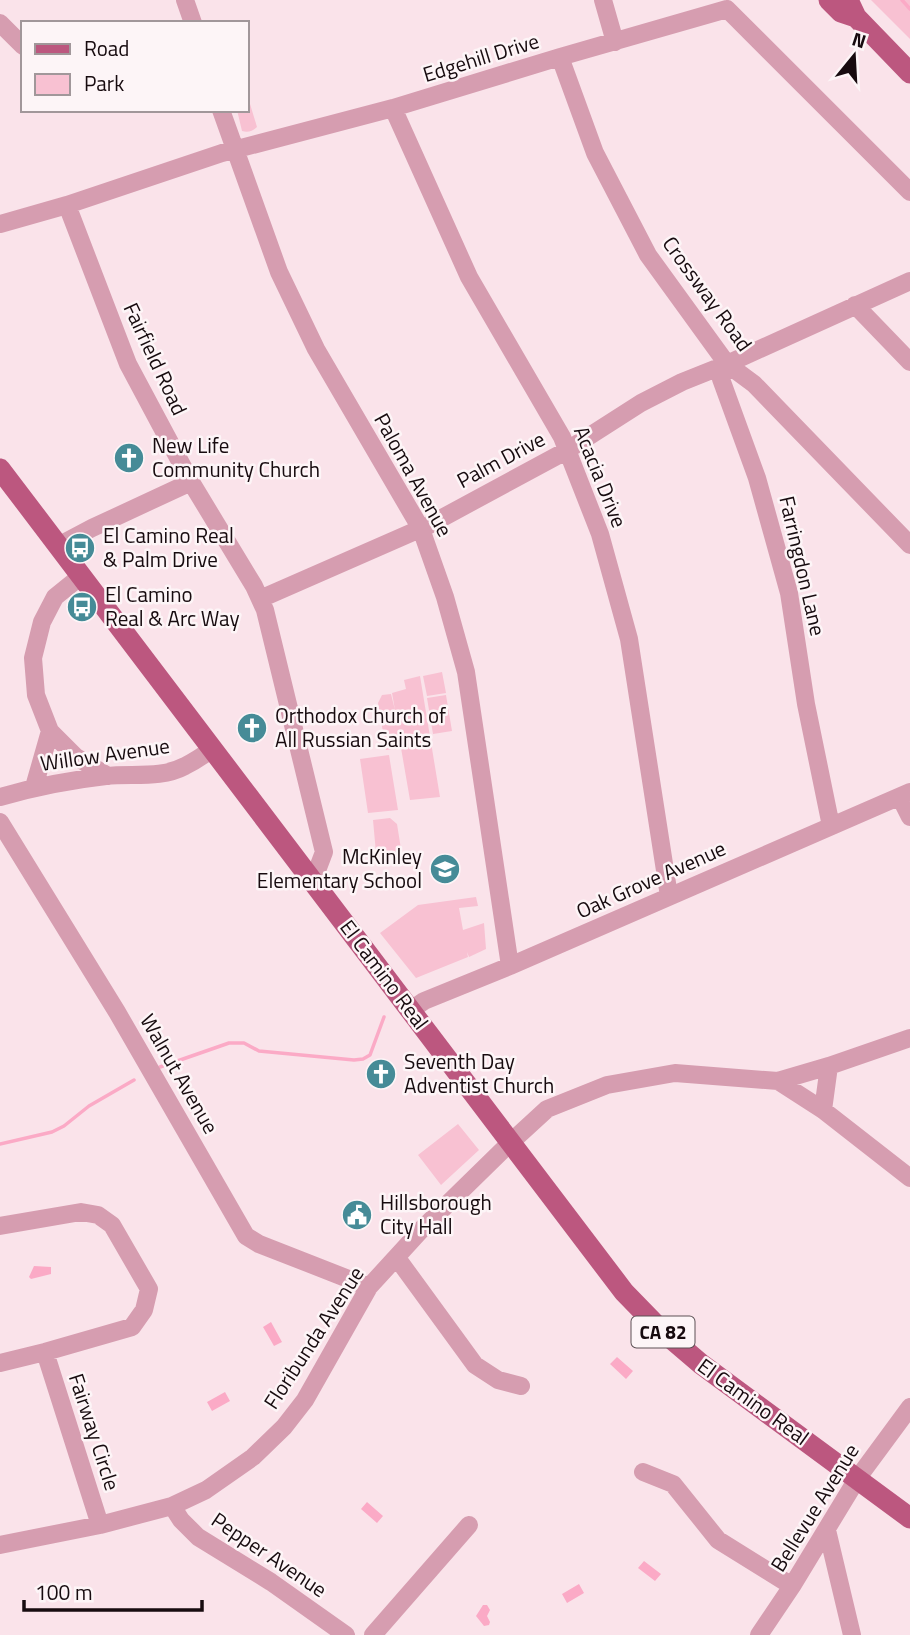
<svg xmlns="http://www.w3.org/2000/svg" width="910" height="1635" viewBox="0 0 910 1635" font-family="'Titillium Web',sans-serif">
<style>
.green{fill:#f8c1d2}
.water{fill:#fbaac6}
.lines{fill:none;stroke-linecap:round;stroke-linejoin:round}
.stream{stroke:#fbaac6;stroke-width:3.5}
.minor{stroke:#d69db0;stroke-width:18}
.major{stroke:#bc577f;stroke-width:21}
.labels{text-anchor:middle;stroke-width:5;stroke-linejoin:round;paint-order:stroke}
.shield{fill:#fdf5f7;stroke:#5c5155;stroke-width:2}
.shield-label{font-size:19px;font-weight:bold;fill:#170b0f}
.street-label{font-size:21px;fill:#170b0f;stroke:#fdf5f7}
.poi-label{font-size:21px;fill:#170b0f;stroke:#fdf5f7;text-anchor:start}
</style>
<rect width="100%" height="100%" fill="#fae3ea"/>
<!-- green -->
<path class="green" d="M 871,0 L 910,0 L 910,39 Z
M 247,94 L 257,127 C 253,131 248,133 242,131 L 237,110 L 247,110 Z
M 442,672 L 446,693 L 427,696 L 423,676 Z
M 420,676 L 440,797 L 410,800 L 401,748 L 386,750 L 378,703 L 382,695 L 391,694 L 395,710 L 392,693 L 406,689 L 404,680 Z
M 446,695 L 452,731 L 433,734 L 427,698 Z
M 389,755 L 398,810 L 368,813 L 360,759 Z
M 390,818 L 397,824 L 401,849 L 396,856 C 390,857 386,858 382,852 L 376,853 L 373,820 Z
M 476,897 L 478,906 L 459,908 L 463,930 L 484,923 L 486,949 L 469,957 L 467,952 L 468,957 L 416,978 L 380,933 L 418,905 Z
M 458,1124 L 479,1150 L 441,1185 L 418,1155 Z"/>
<!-- water -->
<path class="water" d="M 34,1266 L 51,1267 L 51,1274 L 31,1279 L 29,1277 Z
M 271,1322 L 282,1342 L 274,1346 L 263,1327 Z
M 617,1357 L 633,1371 L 626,1379 L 610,1364 Z
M 225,1392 L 230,1401 L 212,1411 L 207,1402 Z
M 367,1502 L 383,1516 L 377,1523 L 361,1509 Z
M 644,1561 L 661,1574 L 655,1581 L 638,1568 Z
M 579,1584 L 584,1593 L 567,1603 L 562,1594 Z
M 483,1605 L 487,1605 L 490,1610 L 487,1616 L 490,1622 L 489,1625 L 484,1626 L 476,1616 Z"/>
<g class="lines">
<!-- stream -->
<path class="stream" d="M 902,0 L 910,9
M 160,1067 L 229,1043 L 244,1043 L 259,1051 L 354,1060 L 363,1059 L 370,1055 L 384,1017
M 0,1144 L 52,1132 L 64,1126 L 89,1106 L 134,1080"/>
<!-- minor -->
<path class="minor" d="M 185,0 L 193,23
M 603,0 L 615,42
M 0,23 L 23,46
M 560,57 L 595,153 L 648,255 L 727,364 L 754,384 L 910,545
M 393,108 L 469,277 L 562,437 L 600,534 L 629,639 L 669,896
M 221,110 L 279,272 L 316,349 L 421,529 L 445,597 L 466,672 L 510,966
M 67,205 L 128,364 L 191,482 L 254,586 L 265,610 L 324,852 L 313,881
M 0,224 L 67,205 L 222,153 L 393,108 L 560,57 L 727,9 L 910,192
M 855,305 L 910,362
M 727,364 L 721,379 L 757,478 L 789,593 L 806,704 L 831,826
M 58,546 L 92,528 L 191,482
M 81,576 L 55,597 L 42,622 L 33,658 L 36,695 L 50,731 L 76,757 L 108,776
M 260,599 L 429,525 L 566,451 L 641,403 L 682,382 L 727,364 L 910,281
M 34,787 L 50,731
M 0,797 C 35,787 70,780 106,776 C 132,773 161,779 185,766 C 195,761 204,755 212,749
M 900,797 L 910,817
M 0,822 L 117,1012 L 246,1236 L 259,1244 L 369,1287
M 411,1010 L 424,1001 L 510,966 L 910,792
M 778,1081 L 823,1110 L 910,1178
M 823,1110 L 829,1066
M 0,1226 L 81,1212 L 98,1215 L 112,1225 L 149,1289 L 144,1310 L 132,1327 L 45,1352 L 0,1363
M 397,1258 L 475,1365 L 498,1380 L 521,1386
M 45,1352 L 100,1525
M 643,1472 L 673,1484 L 718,1540 L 792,1586
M 172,1506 L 181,1520 L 198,1537 L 271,1582 L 346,1635
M 827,1530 L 852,1635
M 0,1545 L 100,1525 L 172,1506 L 206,1490 L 253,1457 L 284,1427 L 305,1400 L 369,1287 L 422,1229 L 511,1142 L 547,1109 L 607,1085 L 675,1073 L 778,1081 L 829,1066 L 910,1038
M 373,1635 L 469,1525
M 759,1635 L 792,1586 L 857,1479 L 910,1407"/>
<!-- major -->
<path class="major" d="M 829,0 L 841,12 L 856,17
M 848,0 L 856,17 L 910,73
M 0,469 L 624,1292 L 660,1329 L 701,1364 L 910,1518"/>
</g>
<!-- icons -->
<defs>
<g id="church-disc" transform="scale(1.575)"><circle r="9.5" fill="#468b97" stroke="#fdf5f7"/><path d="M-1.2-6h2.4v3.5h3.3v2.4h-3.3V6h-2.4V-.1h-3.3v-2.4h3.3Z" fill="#fff"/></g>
<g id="bus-disc" transform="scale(1.575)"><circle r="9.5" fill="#468b97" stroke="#fdf5f7"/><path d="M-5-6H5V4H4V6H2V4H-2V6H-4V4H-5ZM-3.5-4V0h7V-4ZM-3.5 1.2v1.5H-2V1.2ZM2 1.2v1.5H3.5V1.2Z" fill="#fff"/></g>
<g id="school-disc" transform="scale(1.575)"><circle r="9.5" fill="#468b97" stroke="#fdf5f7"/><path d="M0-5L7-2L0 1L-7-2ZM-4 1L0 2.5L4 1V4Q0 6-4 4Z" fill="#fff"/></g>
<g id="civic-disc" transform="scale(1.575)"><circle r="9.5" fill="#468b97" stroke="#fdf5f7"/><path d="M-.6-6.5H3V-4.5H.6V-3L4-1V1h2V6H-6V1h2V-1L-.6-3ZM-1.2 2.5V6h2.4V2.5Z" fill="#fff"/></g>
</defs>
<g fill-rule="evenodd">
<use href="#church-disc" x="129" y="458"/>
<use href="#bus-disc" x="80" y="548"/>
<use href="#bus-disc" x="82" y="607"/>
<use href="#church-disc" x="252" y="728"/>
<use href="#school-disc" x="445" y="869"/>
<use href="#church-disc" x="381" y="1074"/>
<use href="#civic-disc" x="357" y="1215"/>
</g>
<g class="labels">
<!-- shield labels -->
<rect class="shield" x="631.5" y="1316.5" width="63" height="31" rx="5"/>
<g class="shield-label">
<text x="663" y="1339">CA 82</text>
</g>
<!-- street labels -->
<g class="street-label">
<text transform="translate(481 58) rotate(-17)" y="7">Edgehill Drive</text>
<text transform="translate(707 294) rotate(54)" y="7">Crossway Road</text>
<text transform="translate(155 359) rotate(65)" y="7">Fairfield Road</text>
<text transform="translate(501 460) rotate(-28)" y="7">Palm Drive</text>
<text transform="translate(413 475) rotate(61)" y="7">Paloma Avenue</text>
<text transform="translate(600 477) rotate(68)" y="7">Acacia Drive</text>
<text transform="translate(802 566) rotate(77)" y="7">Farringdon Lane</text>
<text transform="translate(105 755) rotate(-8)" y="7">Willow Avenue</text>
<text transform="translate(651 880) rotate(-24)" y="7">Oak Grove Avenue</text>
<text transform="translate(384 975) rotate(53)" y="7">El Camino Real</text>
<text transform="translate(179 1074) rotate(60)" y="7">Walnut Avenue</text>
<text transform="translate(314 1338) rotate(-57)" y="7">Floribunda Avenue</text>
<text transform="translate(753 1402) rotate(36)" y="7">El Camino Real</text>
<text transform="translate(94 1432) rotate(72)" y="7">Fairway Circle</text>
<text transform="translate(815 1508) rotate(-58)" y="7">Bellevue Avenue</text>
<text transform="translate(269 1555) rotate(34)" y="7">Pepper Avenue</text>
</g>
<!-- poi labels -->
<g class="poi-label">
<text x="152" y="453">New Life<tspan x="152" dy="24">Community Church</tspan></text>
<text x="103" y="543">El Camino Real<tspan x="103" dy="24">&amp; Palm Drive</tspan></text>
<text x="105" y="602">El Camino<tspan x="105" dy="24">Real &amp; Arc Way</tspan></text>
<text x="275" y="723">Orthodox Church of<tspan x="275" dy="24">All Russian Saints</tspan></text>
<text x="422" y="864" text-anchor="end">McKinley<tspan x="422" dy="24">Elementary School</tspan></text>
<text x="404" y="1069">Seventh Day<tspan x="404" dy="24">Adventist Church</tspan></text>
<text x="380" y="1210">Hillsborough<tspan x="380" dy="24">City Hall</tspan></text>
</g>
</g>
<!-- legend -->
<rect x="21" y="21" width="228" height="91" fill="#fdf5f7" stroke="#a1979a" stroke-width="2"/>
<rect x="35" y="44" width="35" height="10" fill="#bc577f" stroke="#a1979a" stroke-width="2"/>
<text x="84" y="56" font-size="21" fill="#170b0f">Road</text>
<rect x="35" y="74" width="35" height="21" fill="#f8c1d2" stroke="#a1979a" stroke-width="2"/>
<text x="84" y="91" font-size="21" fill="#170b0f">Park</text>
<!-- north arrow -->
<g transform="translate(854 56) rotate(18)" stroke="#fdf5f7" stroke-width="5" paint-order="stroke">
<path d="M0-5L12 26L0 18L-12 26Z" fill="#170b0f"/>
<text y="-10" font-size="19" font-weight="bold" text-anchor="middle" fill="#170b0f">N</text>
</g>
<!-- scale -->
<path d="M24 1600v10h178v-10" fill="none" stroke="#170b0f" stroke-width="3.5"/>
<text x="35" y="1600" font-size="21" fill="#170b0f" stroke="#fdf5f7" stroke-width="5" paint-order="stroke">100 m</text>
</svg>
